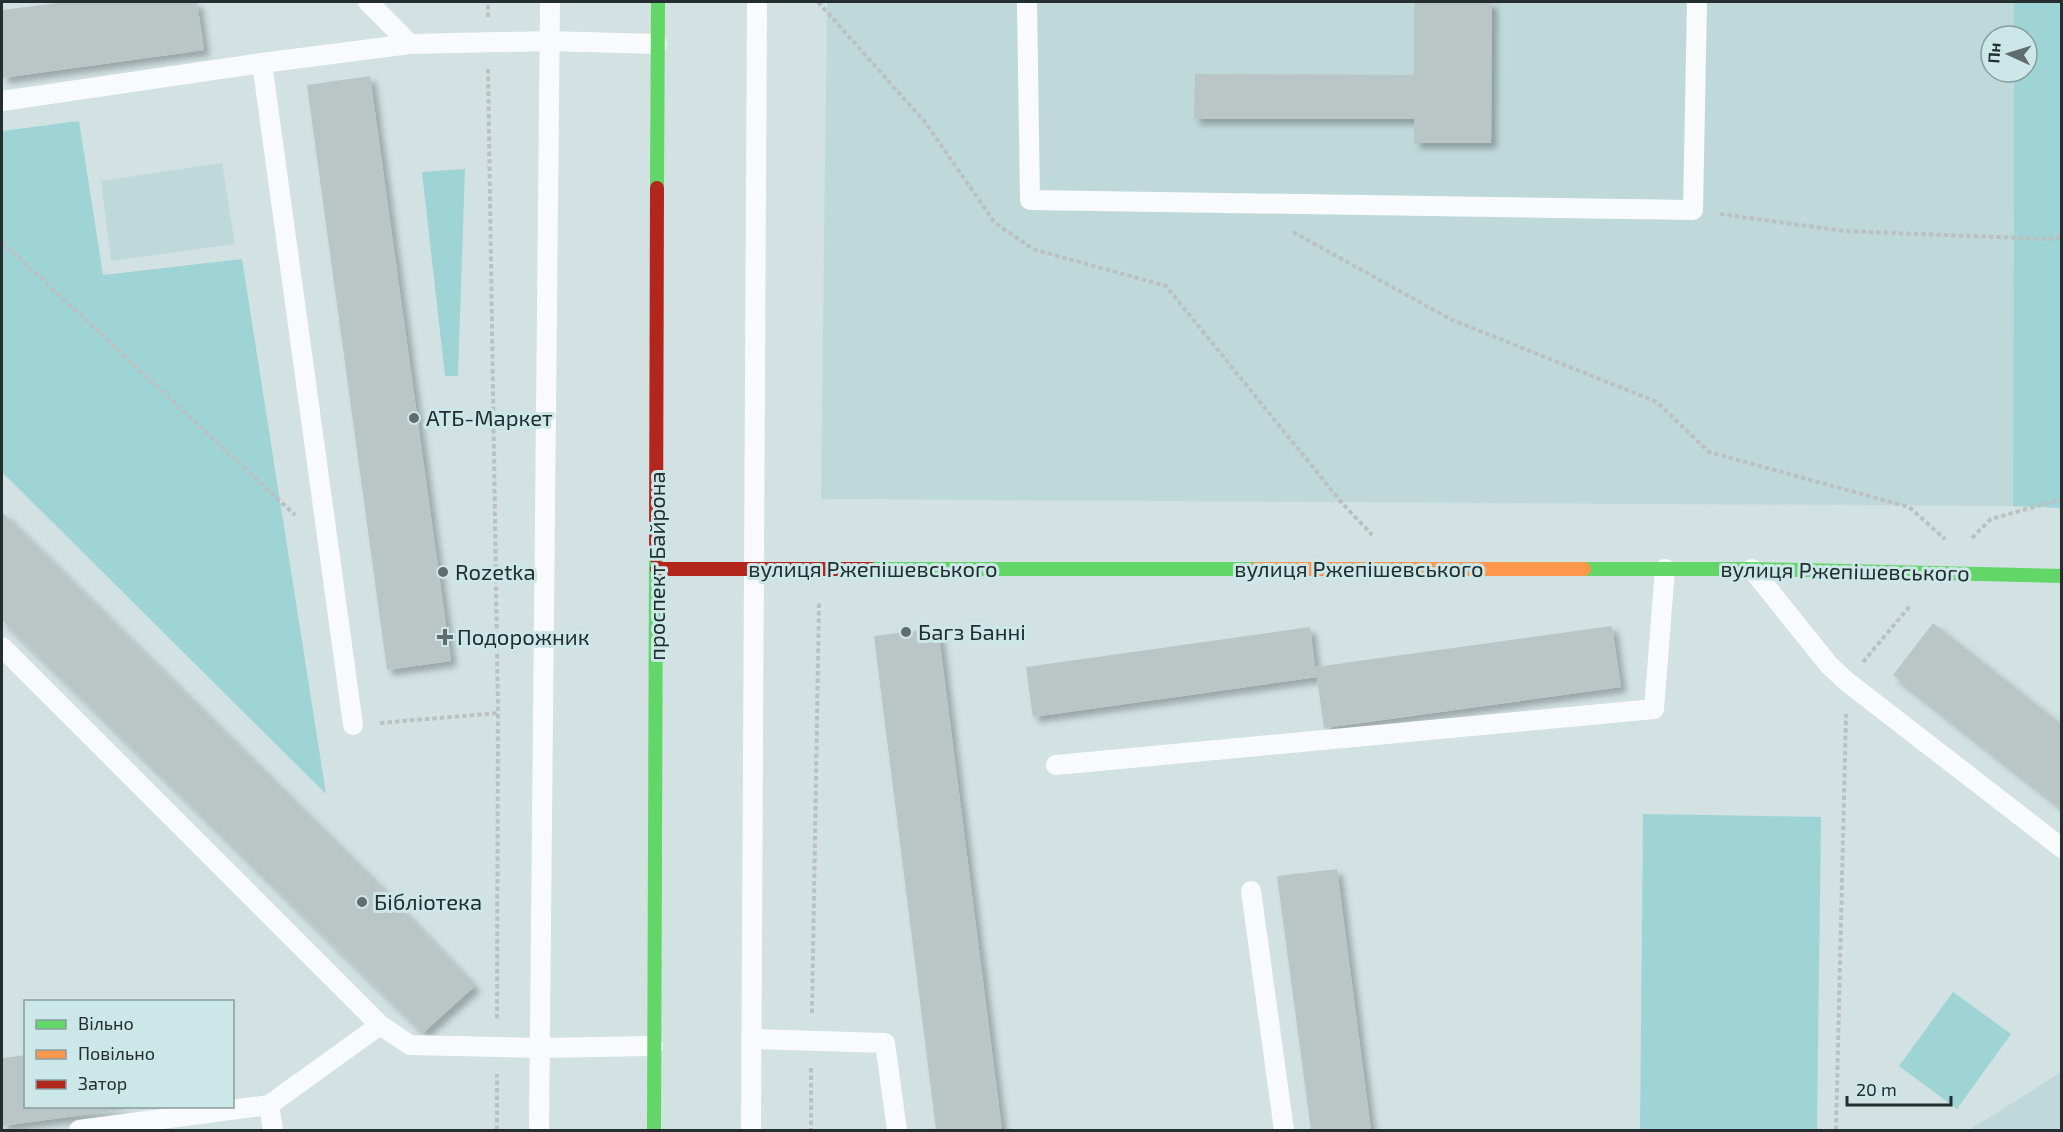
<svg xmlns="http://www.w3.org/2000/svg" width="2063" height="1132" viewBox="0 0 2063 1132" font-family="'Exo 2',sans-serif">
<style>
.built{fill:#bfd9da}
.green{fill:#9ed4d6}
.building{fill:#bac6c6;filter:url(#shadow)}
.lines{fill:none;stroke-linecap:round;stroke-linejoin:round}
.path{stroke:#bcc0c0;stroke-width:4;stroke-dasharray:4.5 3;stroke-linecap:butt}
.lane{stroke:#f8fafb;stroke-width:20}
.fast{stroke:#63d668;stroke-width:14}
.slow{stroke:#ff974d;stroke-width:14}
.jam{stroke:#b3261e;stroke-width:14}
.poi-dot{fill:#616d6d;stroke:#cce7e8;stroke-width:2}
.labels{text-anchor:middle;stroke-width:6;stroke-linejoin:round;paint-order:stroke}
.poi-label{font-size:22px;fill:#242e2e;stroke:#cce7e8;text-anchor:start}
.street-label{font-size:22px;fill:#242e2e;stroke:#cce7e8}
</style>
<defs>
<filter id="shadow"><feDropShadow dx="5.5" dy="5.5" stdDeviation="3" flood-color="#0004"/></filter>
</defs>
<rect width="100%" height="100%" fill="#d2e1e2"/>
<!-- built -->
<path class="built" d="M 827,2 L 2014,2 L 2014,36 L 1991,36 L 1991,72 L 2014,72 L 2013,506 L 821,499 Z
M 222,163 L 235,244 L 111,261 L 101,181 Z
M 2061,1072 L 2061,1130 L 1969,1130 L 1998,1112 Z"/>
<!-- green -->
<path class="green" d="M 2014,2 L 2061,2 L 2061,508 L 2013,506 L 2014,72 L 2027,72 L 2027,36 L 2014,36 Z
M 79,121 L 103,275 L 242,259 L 326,794 L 2,472 L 2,131 Z
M 465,169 L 458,376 L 445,376 L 422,172 Z
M 1643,814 L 1821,817 L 1817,1130 L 1640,1130 Z
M 1953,992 L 2011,1034 L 1957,1109 L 1899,1066 Z"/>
<!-- building -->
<path class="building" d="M 65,2 L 197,2 L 204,50 L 2,78 L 2,10 Z
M 1414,2 L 1492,2 L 1491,143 L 1414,143 L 1414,119 L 1194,119 L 1195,74 L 1414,75 Z
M 370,76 L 451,661 L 387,670 L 307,85 Z
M 2,512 L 372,878 L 475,986 L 423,1033 L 2,620 Z
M 1933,623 L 2062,725 L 2062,808 L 1893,675 Z
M 1612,626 L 1621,687 L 1324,728 L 1317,677 L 1033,717 L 1026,667 L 1310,627 L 1315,667 Z
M 938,628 L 1002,1130 L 936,1130 L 934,1113 L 874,636 Z
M 1337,869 L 1371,1130 L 1311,1130 L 1277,876 Z
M 26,1055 L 26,1106 L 134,1108 L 2,1126 L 2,1058 Z"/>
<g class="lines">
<!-- path -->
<path class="path" d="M 818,2 L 925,122 L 995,223 L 1033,249 L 1166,286 L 1342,503 L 1372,535
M 488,17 L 488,2
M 488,69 L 498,713 L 497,1019
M 1720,214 L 1844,231 L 2047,239 L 2062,237
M 1293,232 L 1450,319 L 1657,402 L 1709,452 L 1909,507 L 1945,539
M 2,242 L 295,515
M 1972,538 L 1991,519 L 2062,499
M 1863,662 L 1910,606
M 380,723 L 498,713
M 812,1013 L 819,603
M 811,1068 L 811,1130
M 497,1130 L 497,1074
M 1836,1130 L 1846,714"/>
<!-- lane -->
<path class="lane" d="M 368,2 L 410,44
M 1027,2 L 1030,200 L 1693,210 L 1697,2
M 262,63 L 353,725
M 2,101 L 262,63 L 410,44 L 549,41 L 657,44
M 1752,569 L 1829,665 L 1846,681 L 2062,848
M 2,647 L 380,1025 L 410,1045 L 539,1048 L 653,1046
M 1056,765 L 1654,709 L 1665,569
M 1251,891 L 1284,1130
M 751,1039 L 885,1043 L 897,1130
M 269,1105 L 380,1025
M 79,1130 L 269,1105 L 273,1130
M 539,1130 L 550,2
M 751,1130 L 757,2"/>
<!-- fast -->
<path class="fast" d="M 657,188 L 658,2
M 871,569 L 1256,569
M 1584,569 L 1752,569 L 2062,576
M 654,1130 L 656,557"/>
<!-- slow -->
<path class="slow" d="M 1256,569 L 1584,569"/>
<!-- jam -->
<path class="jam" d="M 656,557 L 657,188
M 657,569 L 871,569"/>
</g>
<!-- markers -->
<g class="poi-dot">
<circle cx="414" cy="418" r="6"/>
<circle cx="443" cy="572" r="6"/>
<circle cx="906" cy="632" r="6"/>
<path d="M442 628h6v6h6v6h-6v6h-6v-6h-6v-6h6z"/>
<circle cx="362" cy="902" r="6"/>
</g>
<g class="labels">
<!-- poi labels -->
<g class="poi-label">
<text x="426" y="426">АТБ-Маркет</text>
<text x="455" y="580">Rozetka</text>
<text x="918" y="640">Багз Банні</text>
<text x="457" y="645">Подорожник</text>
<text x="374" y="910">Бібліотека</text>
</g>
<!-- street labels -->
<g class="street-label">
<text transform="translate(657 566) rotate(-90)" y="8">проспект Байрона</text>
<text x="873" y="577">вулиця Ржепішевського</text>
<text x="1359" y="577">вулиця Ржепішевського</text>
<text transform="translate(1845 571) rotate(1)" y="8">вулиця Ржепішевського</text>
</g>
</g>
<!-- border -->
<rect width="2063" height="1132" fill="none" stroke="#242e2e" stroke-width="6"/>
<!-- legend -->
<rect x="24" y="1000" width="210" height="108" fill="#cce7e8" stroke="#899d9e" stroke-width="1.5"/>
<rect x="36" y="1020" width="30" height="9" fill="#63d668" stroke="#899d9e" stroke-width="1.5"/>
<text x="78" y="1030" font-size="18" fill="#242e2e">Вільно</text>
<rect x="36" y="1050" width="30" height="9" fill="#ff974d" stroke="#899d9e" stroke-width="1.5"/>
<text x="78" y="1060" font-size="18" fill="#242e2e">Повільно</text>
<rect x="36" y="1080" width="30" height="9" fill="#b3261e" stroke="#899d9e" stroke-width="1.5"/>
<text x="78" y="1090" font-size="18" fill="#242e2e">Затор</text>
<!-- north arrow -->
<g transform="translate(2009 54) rotate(274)"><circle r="28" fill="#cce7e8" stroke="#899d9e" stroke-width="1.5"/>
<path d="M0-4.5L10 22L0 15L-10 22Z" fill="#616d6d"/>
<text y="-9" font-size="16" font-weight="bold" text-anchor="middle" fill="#242e2e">Пн</text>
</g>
<!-- scale -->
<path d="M1847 1096v9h104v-9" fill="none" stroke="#242e2e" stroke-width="3"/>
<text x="1856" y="1096" font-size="18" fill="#242e2e" stroke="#cce7e8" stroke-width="4.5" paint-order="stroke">20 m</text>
</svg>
